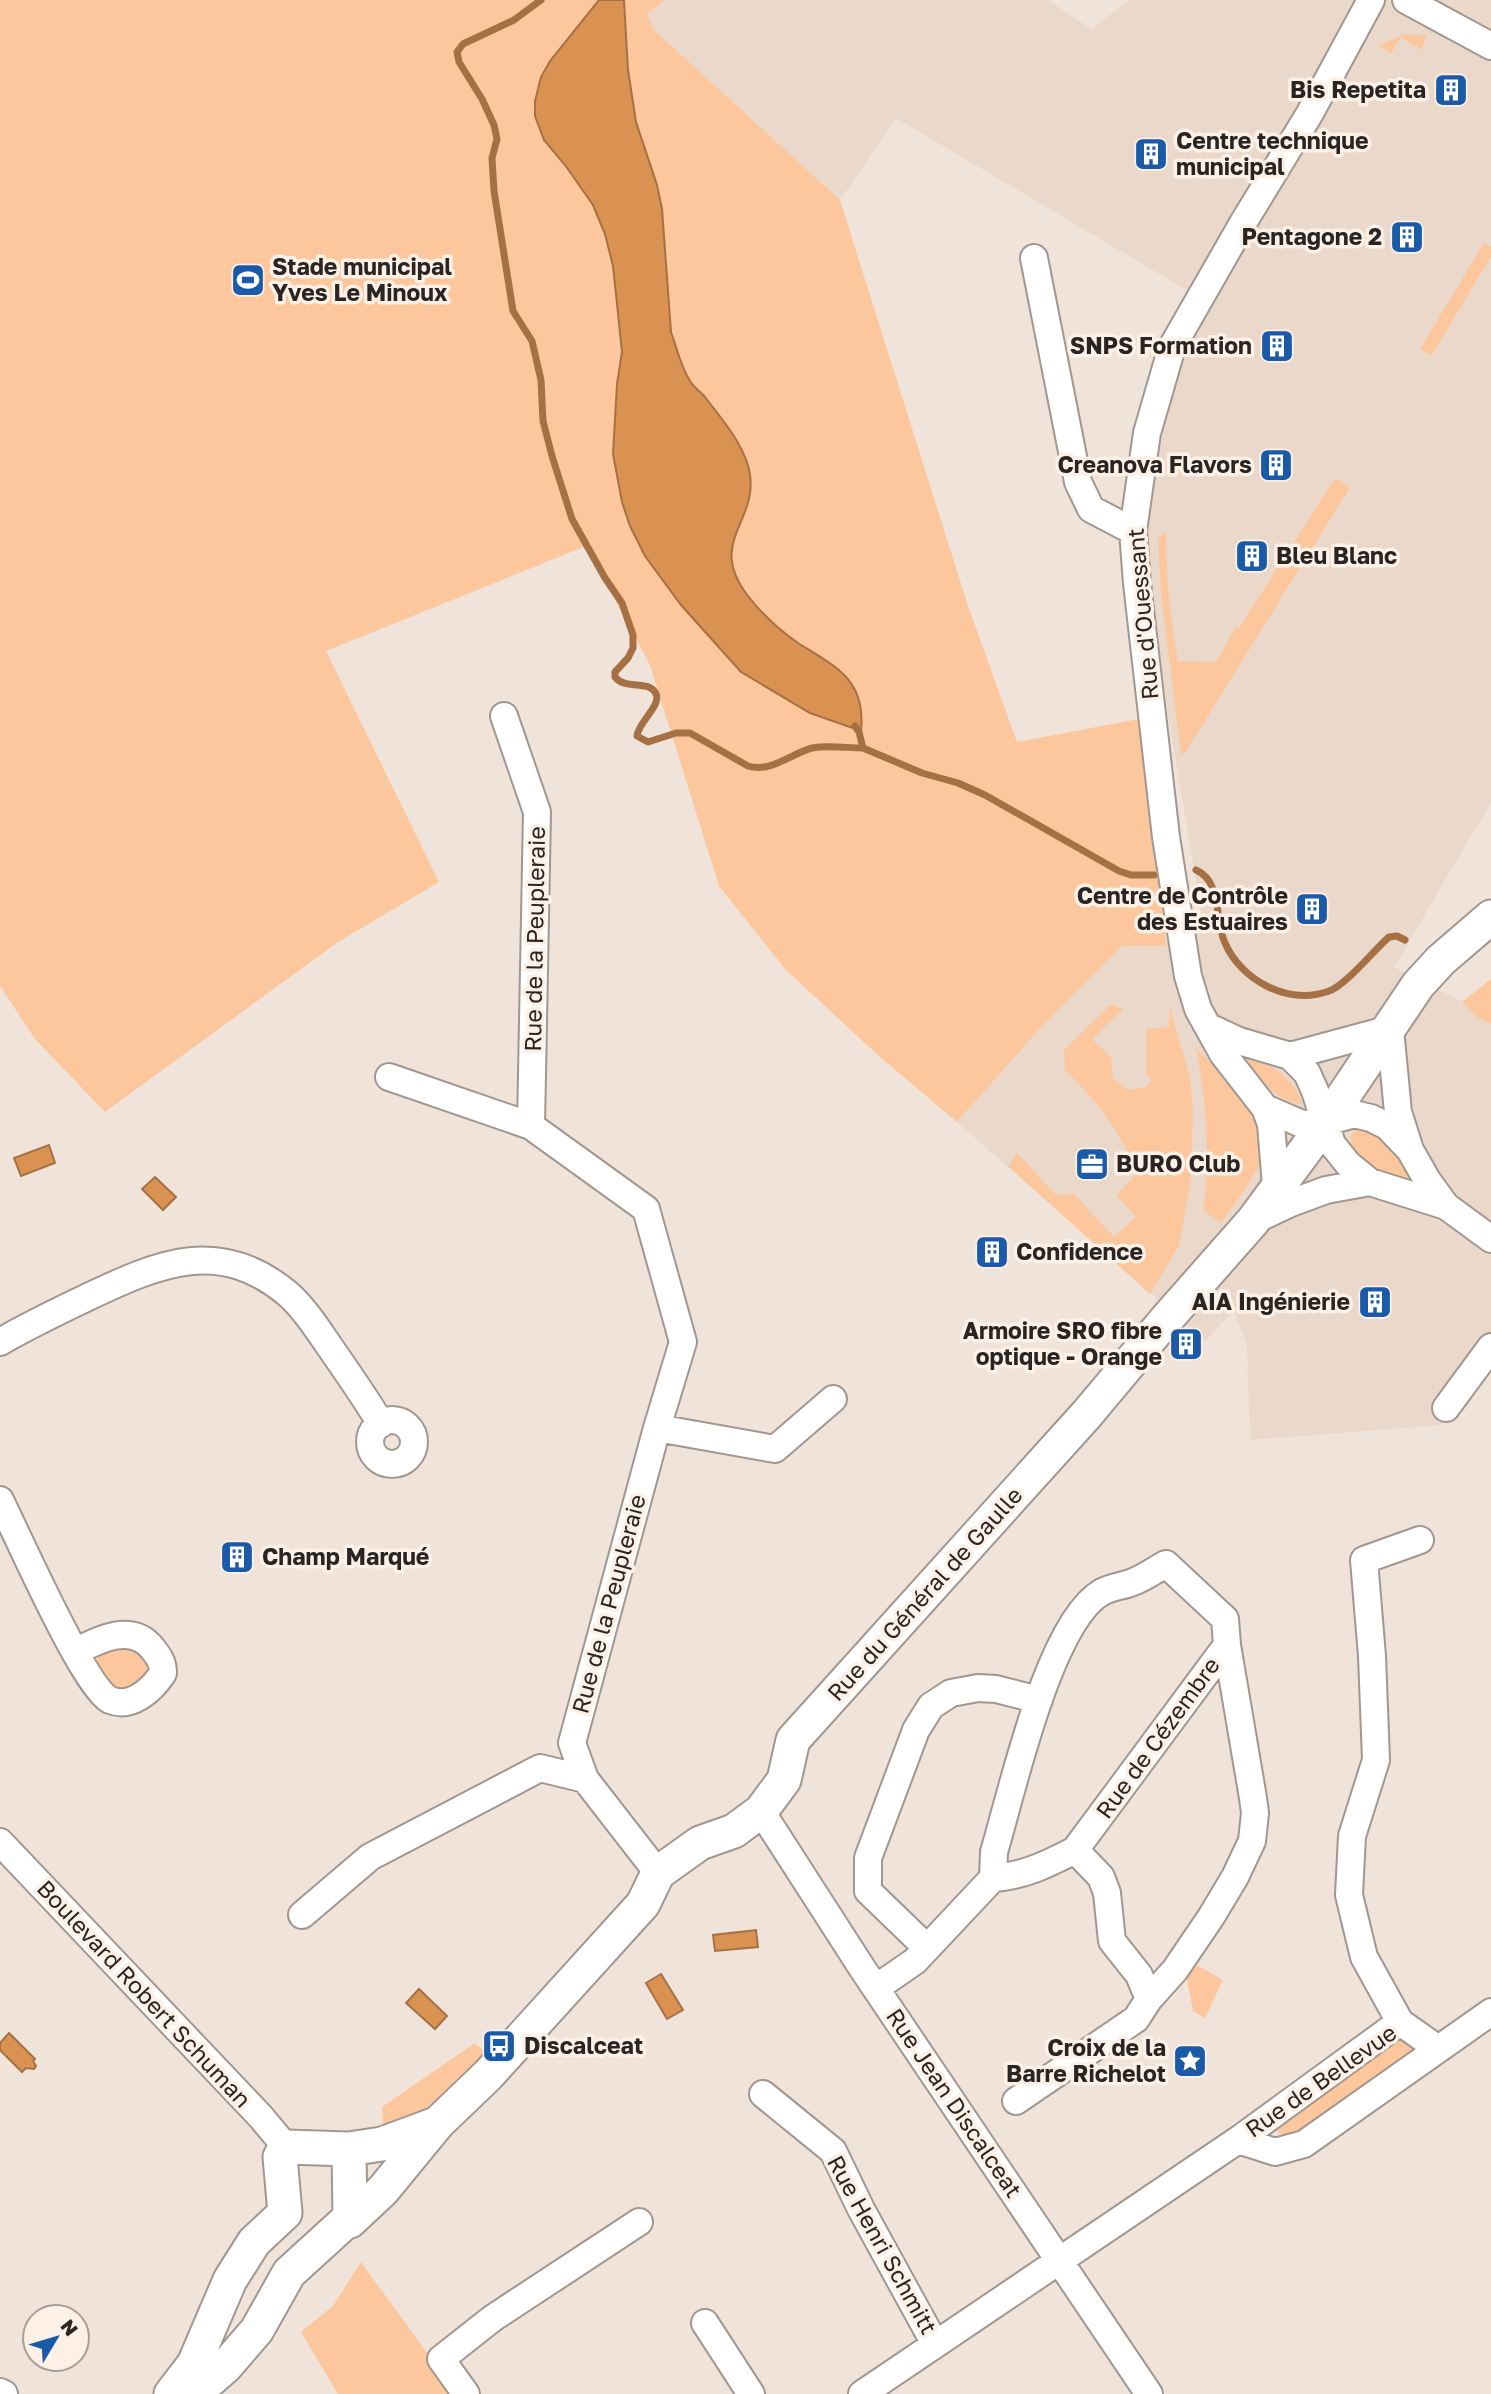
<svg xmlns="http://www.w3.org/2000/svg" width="1491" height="2394" viewBox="0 0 1491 2394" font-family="'Golos Text',sans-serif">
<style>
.built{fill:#ead8ca}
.green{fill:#fcc79c}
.water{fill:#da9252;stroke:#a57144;stroke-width:2}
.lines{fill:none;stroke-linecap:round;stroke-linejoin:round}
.stream{stroke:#a57144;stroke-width:7}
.minor-casing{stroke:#a2978f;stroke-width:30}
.major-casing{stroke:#a2978f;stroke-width:37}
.minor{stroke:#fff;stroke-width:26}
.major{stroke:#fff;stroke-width:33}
.labels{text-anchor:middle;stroke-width:7;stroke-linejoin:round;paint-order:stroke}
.poi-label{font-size:23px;font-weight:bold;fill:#2a2522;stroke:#fcf0e7;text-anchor:end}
.street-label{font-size:23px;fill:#2a2522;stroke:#fcf0e7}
</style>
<rect width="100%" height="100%" fill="#efe3da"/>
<!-- built -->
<path class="built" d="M 665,0 L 1048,0 L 1091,29 L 1130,0 L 1491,0 L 1491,802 L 1394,967 L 1462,1002 L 1478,1018 L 1491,1024 L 1491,1371 L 1464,1410 L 1442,1425 L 1250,1440 L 1247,1345 L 1234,1310 L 1205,1341 L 957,1122 L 1037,1032 L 1122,946 L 1167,946 L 1204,928 L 1168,715 L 1146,557 L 1146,503 L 1156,437 L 1200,298 L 896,118 L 840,200 L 653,29 L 646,14 Z"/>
<!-- green -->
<path class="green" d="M 0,0 L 665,0 L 647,14 L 653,29 L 840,200 L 968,606 L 1017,742 L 1139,719 L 1167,946 L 1122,946 L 1037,1032 L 957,1122 L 881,1058 L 786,970 L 719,886 L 650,665 L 586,546 L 326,651 L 439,882 L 338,942 L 105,1112 L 35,1039 L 0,986 Z
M 1405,34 L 1427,35 L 1421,50 L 1401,37 L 1391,53 L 1379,45 Z
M 1484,243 L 1491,247 L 1491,257 L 1432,355 L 1420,349 Z
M 1335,478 L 1350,487 L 1185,753 L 1181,754 L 1161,592 L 1158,538 L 1166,532 C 1166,576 1170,617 1178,661 L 1216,662 L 1234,630 L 1237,627 L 1239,628 Z
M 1491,979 L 1491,1024 L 1478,1018 L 1462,1002 Z
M 1113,1005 L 1123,1009 L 1092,1039 L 1111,1057 L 1113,1078 L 1128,1090 L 1146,1087 L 1152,1079 L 1146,1074 L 1146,1029 L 1169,1027 L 1170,1007 L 1190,1078 L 1193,1113 L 1190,1185 L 1179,1246 L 1150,1294 L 1008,1166 L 1017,1153 L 1056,1195 L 1074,1194 L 1114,1237 L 1136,1217 L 1116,1195 L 1137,1174 C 1122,1132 1097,1101 1065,1070 L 1064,1050 L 1109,1006 Z
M 1196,1048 C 1222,1075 1265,1107 1264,1148 C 1264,1167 1232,1207 1221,1223 L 1203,1210 C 1211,1158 1206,1100 1196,1048 Z
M 1250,1056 C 1274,1067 1294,1077 1302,1104 C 1279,1103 1260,1079 1246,1062 L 1246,1058 Z
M 1364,1129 C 1397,1141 1402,1157 1417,1187 L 1369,1169 L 1352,1153 L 1351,1135 L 1355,1130 Z
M 129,1645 C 138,1649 150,1663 153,1674 L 118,1695 C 93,1662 83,1657 129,1645 Z
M 1193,1963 L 1223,1980 L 1205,2018 L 1193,2011 L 1186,1974 Z
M 1397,2034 L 1421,2047 L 1289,2140 L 1276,2130 L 1277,2121 Z
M 475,2043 L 485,2052 L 433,2107 L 384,2132 L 382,2107 Z
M 361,2262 L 430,2357 L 451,2394 L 338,2394 L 301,2332 L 333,2306 Z"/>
<!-- water -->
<path class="water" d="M 599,0 L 624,0 L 628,70 L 636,122 L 657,185 L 662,209 L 671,332 C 677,348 680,365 690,381 C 694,388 700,391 705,397 C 721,418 742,442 749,469 C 761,522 705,540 748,596 C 762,614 779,630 798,643 C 836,667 866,679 861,731 L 810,713 L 741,672 L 681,605 L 645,556 L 630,526 L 622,502 L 613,454 L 617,384 L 622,352 L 613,266 L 605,234 L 593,205 L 565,165 L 544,140 L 535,116 L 535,101 L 541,77 L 550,61 Z
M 49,1145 L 55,1163 L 21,1176 L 14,1158 Z
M 155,1177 L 176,1197 L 163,1210 L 142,1189 Z
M 756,1930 L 758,1947 L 715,1951 L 713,1935 Z
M 661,1974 L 683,2010 L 667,2019 L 646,1983 Z
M 419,1989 L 447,2016 L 435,2029 L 406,2003 Z
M 9,2033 L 35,2059 L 33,2061 L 36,2066 L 34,2069 L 26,2068 L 22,2072 L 0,2050 L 0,2043 Z"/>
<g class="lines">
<!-- stream -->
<path class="stream" d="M 541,0 L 514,20 L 463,44 L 457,52 L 459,62 L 482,99 L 494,125 L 497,139 L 492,158 L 494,191 L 513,311 L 532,341 L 541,380 L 543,421 L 552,456 L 572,519 L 605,578 L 622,603 L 633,635 L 633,648 L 628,658 L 615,672 L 615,677 C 625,690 647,680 655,692 C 664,704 638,722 637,736 L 648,742 L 676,733 L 690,733 L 748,766 C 771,773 790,754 812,748 C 827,745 848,748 863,748
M 855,726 L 859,732 L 863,748 L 922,773 L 958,783 L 985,795 L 1119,871 L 1131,875 L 1154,875
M 1196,870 C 1223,882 1214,920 1225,943 C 1241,980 1288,1006 1329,991 C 1345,986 1374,950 1389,937 L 1397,936 L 1405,940
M 1208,921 L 1222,932"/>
<!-- minor casing -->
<g class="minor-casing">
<path id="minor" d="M 1406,0 L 1491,46
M 1034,258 L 1078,482 L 1091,509 L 1133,531
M 504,716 L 537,812 L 531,1126 L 646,1209 L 683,1342 L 657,1428 L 572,1743 L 585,1779 L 658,1873
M 1209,1027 L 1239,1041 L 1290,1056 L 1390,1029 L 1398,1112 L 1410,1150
M 1290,1056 L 1307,1073 L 1315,1091 L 1332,1144 L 1348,1164 L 1370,1182 L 1446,1206 L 1491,1239
M 389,1077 L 531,1126
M 1265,1108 L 1302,1124 L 1326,1122 L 1354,1114 L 1371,1118 L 1387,1126 L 1410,1150 L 1427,1180 L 1446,1206
M 1276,1186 L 1271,1124 L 1265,1108 L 1223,1054 L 1198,1009 L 1188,976 L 1166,837 L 1137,583 L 1133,531 L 1147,433 L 1172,347 L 1243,223 L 1310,113 L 1371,0
M 1255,1220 L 1291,1203 L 1326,1190 L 1370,1182
M 0,1342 C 29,1325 59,1311 90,1296 C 160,1263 220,1237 288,1294 C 306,1310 320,1333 334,1353 C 350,1376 366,1399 381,1424
M 1446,1408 L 1491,1347
M370 1442a22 22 0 1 1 44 0a22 22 0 1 1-44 0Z
M 657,1428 L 775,1449 L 833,1399
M 0,1500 C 17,1534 84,1687 110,1700 C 131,1709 152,1690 163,1673 C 163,1662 159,1657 152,1648 C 132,1623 99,1639 75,1652
M 761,1811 L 862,1968 L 1149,2394
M 0,1842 L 261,2117 L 286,2147
M 302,1915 L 370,1857 L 540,1768 L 585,1779
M 927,1948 L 868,1891 L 868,1858 L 916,1730 L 931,1706 L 951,1693 L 978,1688 L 996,1689 L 1039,1700
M 876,1988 L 915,1961 L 993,1878 C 1024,1876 1048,1864 1075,1850 L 1227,1645 L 1225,1619 L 1166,1564 C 1155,1570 1144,1578 1133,1582 C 1123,1586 1111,1587 1102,1592 C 1049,1622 1012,1792 994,1852 L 993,1878
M 1149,1999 L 1175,1970 L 1211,1917 L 1235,1877 L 1252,1841 L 1255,1813 L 1253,1798 L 1227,1645
M 1400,2022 L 1364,1957 L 1349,1895 L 1352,1836 L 1376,1760 L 1372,1656 L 1364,1560 L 1420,1540
M 763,2094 L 833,2151 L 861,2209 L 935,2344
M 1016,2101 L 1136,2019 L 1149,1999 L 1139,1975 L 1112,1941 L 1107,1893 L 1101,1877 L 1075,1850
M 1238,2140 L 1275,2152 L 1304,2144 L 1491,2012
M 705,2323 L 751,2394
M 0,2392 L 4,2394
M 466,2394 L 441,2359 L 493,2318 L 639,2222
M 862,2394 L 1238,2140 L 1400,2022 L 1438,2049"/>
</g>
<!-- major casing -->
<g class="major-casing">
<path id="major" d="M 349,2149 L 350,2221
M 285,2213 L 280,2157 L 286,2147 L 349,2149 L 382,2144 L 436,2124
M 350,2221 L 383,2190 L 438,2123 L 488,2075 L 643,1904 L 658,1873 L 700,1843 L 734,1831 L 761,1811 L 784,1780 L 793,1740 L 1087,1414 L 1164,1322 L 1253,1221 L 1326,1122 L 1418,985 L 1441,960 L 1491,917
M 171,2394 L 194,2364 L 230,2280 L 254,2242 L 285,2213
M 194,2394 L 226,2366 L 257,2330 L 289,2273 L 345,2222"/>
</g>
<!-- minor -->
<use href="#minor" class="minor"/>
<!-- major -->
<use href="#major" class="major"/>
</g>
<!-- icons -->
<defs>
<g id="building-square" transform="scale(1.75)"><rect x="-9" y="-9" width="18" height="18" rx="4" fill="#1b59a9" stroke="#fcf0e7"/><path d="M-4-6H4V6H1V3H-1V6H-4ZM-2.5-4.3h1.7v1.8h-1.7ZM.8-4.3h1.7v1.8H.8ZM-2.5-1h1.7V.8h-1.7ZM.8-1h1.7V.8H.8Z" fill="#fff"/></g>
<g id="stadium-square" transform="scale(1.75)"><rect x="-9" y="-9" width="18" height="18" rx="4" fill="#1b59a9" stroke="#fcf0e7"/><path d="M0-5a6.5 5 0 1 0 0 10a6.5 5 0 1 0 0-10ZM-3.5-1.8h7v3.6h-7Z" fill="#fff"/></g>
<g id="office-square" transform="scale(1.75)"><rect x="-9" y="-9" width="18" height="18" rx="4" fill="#1b59a9" stroke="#fcf0e7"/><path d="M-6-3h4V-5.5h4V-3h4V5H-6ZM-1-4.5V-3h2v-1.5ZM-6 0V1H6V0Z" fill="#fff"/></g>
<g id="bus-square" transform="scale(1.75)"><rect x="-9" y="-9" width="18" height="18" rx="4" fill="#1b59a9" stroke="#fcf0e7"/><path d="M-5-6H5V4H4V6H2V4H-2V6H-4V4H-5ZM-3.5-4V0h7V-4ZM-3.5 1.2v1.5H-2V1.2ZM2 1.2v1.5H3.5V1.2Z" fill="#fff"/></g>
<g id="sight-square" transform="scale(1.75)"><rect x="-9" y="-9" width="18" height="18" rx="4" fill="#1b59a9" stroke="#fcf0e7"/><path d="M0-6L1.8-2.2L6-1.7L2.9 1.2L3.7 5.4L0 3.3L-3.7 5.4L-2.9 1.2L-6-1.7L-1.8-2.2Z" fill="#fff"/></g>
</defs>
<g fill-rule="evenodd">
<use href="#building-square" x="1451" y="90"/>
<use href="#building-square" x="1151" y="154"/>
<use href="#building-square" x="1407" y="237"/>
<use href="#stadium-square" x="248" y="280"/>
<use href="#building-square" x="1277" y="346"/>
<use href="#building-square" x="1276" y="465"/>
<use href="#building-square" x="1252" y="556"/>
<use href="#building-square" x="1312" y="909"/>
<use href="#office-square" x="1092" y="1164"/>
<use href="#building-square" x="992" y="1252"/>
<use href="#building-square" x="1375" y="1302"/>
<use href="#building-square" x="1186" y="1344"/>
<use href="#building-square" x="237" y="1557"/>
<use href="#bus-square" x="499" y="2046"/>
<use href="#sight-square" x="1190" y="2061"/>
</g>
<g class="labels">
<!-- poi labels -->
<g class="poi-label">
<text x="1426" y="98">Bis Repetita</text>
<text x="1176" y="149" text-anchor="start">Centre technique<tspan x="1176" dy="26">municipal</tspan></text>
<text x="1382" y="245">Pentagone 2</text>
<text x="272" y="275" text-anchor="start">Stade municipal<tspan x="272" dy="26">Yves Le Minoux</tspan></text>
<text x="1252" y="354">SNPS Formation</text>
<text x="1252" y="473">Creanova Flavors</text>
<text x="1276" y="564" text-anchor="start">Bleu Blanc</text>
<text x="1288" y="904">Centre de Contrôle<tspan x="1288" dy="26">des Estuaires</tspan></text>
<text x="1116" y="1172" text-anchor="start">BURO Club</text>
<text x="1016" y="1260" text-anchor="start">Confidence</text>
<text x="1350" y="1310">AIA Ingénierie</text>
<text x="1162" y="1339">Armoire SRO fibre<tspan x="1162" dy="26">optique - Orange</tspan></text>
<text x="262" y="1565" text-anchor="start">Champ Marqué</text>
<text x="524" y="2054" text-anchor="start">Discalceat</text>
<text x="1166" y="2056">Croix de la<tspan x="1166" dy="26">Barre Richelot</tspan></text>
</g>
<!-- street labels -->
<g class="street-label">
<text transform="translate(1143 614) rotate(-95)" y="8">Rue d'Ouessant</text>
<text transform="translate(535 939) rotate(-89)" y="8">Rue de la Peupleraie</text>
<text transform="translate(925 1594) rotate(-48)" y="8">Rue du Général de Gaulle</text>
<text transform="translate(609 1604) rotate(-75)" y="8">Rue de la Peupleraie</text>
<text transform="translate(1158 1738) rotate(-54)" y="8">Rue de Cézembre</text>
<text transform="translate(144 1994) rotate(47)" y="8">Boulevard Robert Schuman</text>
<text transform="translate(1321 2081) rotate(-35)" y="8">Rue de Bellevue</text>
<text transform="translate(954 2103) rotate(56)" y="8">Rue Jean Discalceat</text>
<text transform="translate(882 2245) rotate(61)" y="8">Rue Henri Schmitt</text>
</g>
</g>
<!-- north arrow -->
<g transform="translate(56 2338) rotate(52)"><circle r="33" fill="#fcf0e7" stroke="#a89f98" stroke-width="2"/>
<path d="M0-5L12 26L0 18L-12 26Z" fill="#1b59a9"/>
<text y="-10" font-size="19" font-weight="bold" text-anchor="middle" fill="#2a2522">N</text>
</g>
</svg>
